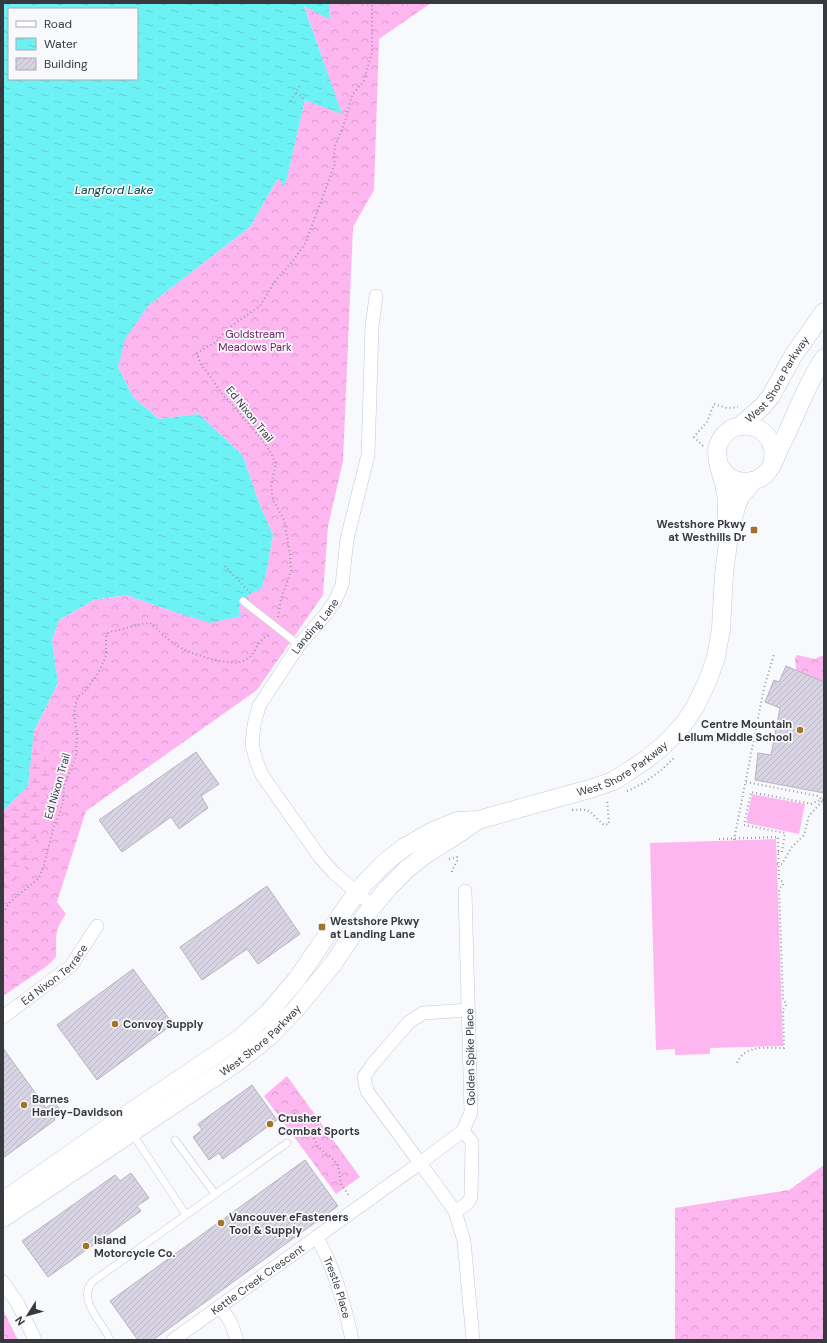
<svg xmlns="http://www.w3.org/2000/svg" width="827" height="1343" viewBox="0 0 827 1343" font-family="'DM Sans',sans-serif">
<style>
.forest{fill:url(#forest-crowns)}
.wetland{fill:url(#wetland-marsh)}
.garden{fill:#feb6f0}
.water{fill:url(#water-ripples);fill-rule:evenodd}
.building{fill:url(#building-hatch);stroke:#b7b3c2}
.lines{fill:none;stroke-linecap:round;stroke-linejoin:round}
.service-casing{stroke:#c1c8d7;stroke-width:8}
.minor-casing{stroke:#c1c8d7;stroke-width:14}
.secondary-casing{stroke:#c1c8d7;stroke-width:19}
.path{stroke:#989a9e;stroke-width:2;stroke-dasharray:1 3;stroke-linecap:butt}
.service{stroke:#fff;stroke-width:7}
.minor{stroke:#fff;stroke-width:13}
.secondary{stroke:#fff;stroke-width:18}
.poi-dot{fill:#a27427;stroke:#f8f9fc;stroke-width:1.5}
.labels{text-anchor:middle;stroke-width:3.5;stroke-linejoin:round;paint-order:stroke}
.park-label{font-size:11px;fill:#6f1a65;stroke:#f8f9fc}
.street-label{font-size:11px;fill:#36393e;stroke:#f8f9fc}
.poi-label{font-size:11px;font-weight:bold;fill:#36393e;stroke:#f8f9fc;text-anchor:start}
.water-label{font-size:12px;font-style:italic;fill:#054647;stroke:#f8f9fc}
</style>
<defs>
<pattern id="forest-crowns" width="20" height="18" patternUnits="userSpaceOnUse"><rect width="20" height="18" fill="#feb6f0"/><path d="M2 6a3 3 0 1 1 6 0M12 15a3 3 0 1 1 6 0" fill="none" stroke="#da9dcf"/></pattern>
<pattern id="wetland-marsh" width="20" height="14" patternUnits="userSpaceOnUse"><rect width="20" height="14" fill="#feb6f0"/><path d="M1 5h8M5 5V1M11 12h8M15 12V8" fill="none" stroke="#da9dcf"/></pattern>
<pattern id="water-ripples" width="26" height="14" patternUnits="userSpaceOnUse"><rect width="26" height="14" fill="#6cf2f4"/><path d="M2 4q2-2 4 0t4 0M15 11q2-2 4 0t4 0" fill="none" stroke="#5ed0d2"/></pattern>
<pattern id="building-hatch" width="6" height="6" patternUnits="userSpaceOnUse"><rect width="6" height="6" fill="#d9d4e4"/><path d="M-1 1l2-2M0 6l6-6M5 7l2-2" fill="none" stroke="#bbb7c5"/></pattern>
</defs>
<rect width="100%" height="100%" fill="#f8f9fc"/>
<!-- forest -->
<path class="forest" d="M 311,3 L 431,3 L 379,39 L 374,190 L 353,227 L 343,461 L 328,526 L 323,595 L 257,690 L 86,811 L 57,902 L 66,914 C 53,932 57,937 56,957 L 47,966 L 3,996 L 3,811 L 28,786 L 34,731 L 58,683 L 52,640 L 59,620 L 94,600 L 126,595 L 175,612 L 240,616 L 239,606 L 249,594 L 261,588 L 266,574 L 273,535 L 259,503 L 243,456 L 199,414 L 159,419 L 133,397 L 118,367 L 124,339 L 149,305 L 250,227 L 278,178 L 285,185 L 305,100 L 341,113 L 304,5 Z
M 797,655 L 815,659 L 821,656 L 824,656 L 824,682 L 796,670 L 795,658 Z
M 287,1076 L 360,1177 L 336,1194 L 264,1096 Z
M 824,1165 L 824,1340 L 675,1340 L 675,1208 L 789,1190 Z
M 3,1310 L 18,1340 L 3,1340 Z"/>
<!-- wetland -->
<path class="wetland" d="M 34,731 L 53,767 L 30,860 L 3,896 L 3,811 L 28,786 Z"/>
<!-- garden -->
<path class="garden" d="M 752,794 L 805,804 L 799,834 L 746,823 Z
M 776,839 L 783,1046 L 710,1048 L 710,1054 L 675,1055 L 675,1049 L 656,1050 L 650,843 Z"/>
<!-- water -->
<path class="water" d="M 3,3 L 329,3 L 329,19 L 304,6 L 342,114 L 305,100 L 285,186 L 278,178 L 250,227 L 149,305 L 125,339 L 118,367 L 133,397 L 159,419 L 199,414 L 243,456 L 259,503 L 273,535 L 266,574 L 261,589 C 250,593 245,597 239,607 L 241,616 L 210,623 L 175,612 L 126,595 L 94,600 L 59,620 L 52,640 L 58,683 L 34,731 L 28,786 L 3,811 ZM 9,9 L 137,9 L 137,79 L 9,79 Z"/>
<!-- building -->
<path class="building" d="M 786,666 L 824,682 L 824,793 L 755,780 L 758,753 L 771,755 L 780,708 L 765,702 L 774,680 L 779,682 Z
M 196,752 L 219,784 L 201,796 L 208,808 L 179,829 L 171,817 L 122,852 L 99,820 Z
M 267,886 L 300,934 L 258,964 L 247,949 L 202,980 L 180,947 Z
M 133,969 L 173,1024 L 97,1080 L 57,1025 Z
M 3,1048 L 46,1108 L 54,1102 L 62,1112 L 54,1118 L 55,1120 L 3,1158 Z
M 252,1085 L 277,1120 L 223,1159 L 219,1153 L 209,1160 L 193,1137 L 202,1130 L 198,1124 Z
M 305,1160 L 338,1206 L 153,1340 L 138,1340 L 110,1301 Z
M 131,1173 L 149,1198 L 137,1206 L 141,1211 L 48,1277 L 22,1241 L 115,1175 L 120,1181 Z"/>
<g class="lines">
<!-- service casing -->
<g class="service-casing">
<path id="service" d="M 243,601 L 299,645
M 132,1133 L 186,1215
M 175,1140 L 215,1194
M 110,1340 C 103,1322 77,1301 92,1282 L 287,1143"/>
</g>
<!-- minor casing -->
<g class="minor-casing">
<g id="minor">
<path id="s1" d="M 373,906 L 334,873 L 319,856 L 262,775 L 256,760 L 252,745 L 254,725 L 259,706 L 299,645 L 325,615 L 335,601 L 342,585 L 347,539 L 368,455 L 372,327 L 376,296"/>
<path id="s2" d="M 3,1017 L 71,966 L 97,926"/>
<path d="M 463,1131 L 420,1163 L 367,1091 L 364,1077 L 372,1065 L 409,1022 L 423,1013 L 469,1010"/>
<path d="M 463,1131 L 471,1112 L 465,891"/>
<path d="M 455,1211 C 462,1207 468,1205 471,1197 L 472,1142 L 463,1131"/>
<path id="s3" d="M 316,1237 C 333,1263 346,1309 352,1340"/>
<path d="M 3,1282 L 18,1304 L 35,1340"/>
<path d="M 220,1306 L 231,1323 L 237,1340"/>
<path id="s4" d="M 173,1340 L 420,1163 L 455,1211 L 464,1241 L 473,1340"/>
</g>
</g>
<!-- secondary casing -->
<g class="secondary-casing">
<g id="secondary">
<path id="s5" d="M 741,425 L 763,406 L 771,396 L 793,356 L 824,312"/>
<path d="M 721,468 C 723,471 726,475 729,477 C 741,485 759,483 768,471 C 773,465 776,456 779,449 C 795,419 805,386 824,358"/>
<path d="M 727,521 C 726,512 728,503 726,493 C 724,480 714,458 718,446 C 727,417 767,420 773,449 C 774,452 773,457 773,461"/>
<path id="s6" d="M 3,1201 L 122,1118 L 239,1039 L 268,1013 L 297,979 L 347,906 L 364,884 L 384,863 L 405,847 L 431,832 L 457,821 L 478,820 L 593,788 L 613,781 L 629,771 L 647,759 L 664,745 L 683,725 L 695,707 L 708,680 L 716,657 L 721,629 L 724,574 L 729,535 L 736,507 L 740,497 L 753,481"/>
<path id="s7" d="M 3,1218 L 236,1063 L 270,1036 L 295,1010 L 333,964 L 365,916 L 388,888 L 407,869 L 425,855 L 461,832 L 478,820"/>
</g>
</g>
<!-- path -->
<path class="path" d="M 296,93 L 305,100
M 291,101 L 300,85
M 703,446 L 694,437 L 707,422 L 714,404 L 727,408 L 738,407
M 225,566 L 250,593
M 278,617 L 281,599 L 291,571 L 290,554 L 284,520 L 273,500 L 271,485 L 276,464 L 271,453 L 263,441 L 231,403 L 223,395 L 206,371 L 200,363 L 197,353 L 216,342 L 226,331 L 237,322 L 260,306 L 275,281 L 292,262 L 305,244 L 335,164 L 334,154 L 335,146 L 345,121 L 352,95 L 364,81 L 372,52 L 372,3
M 746,782 L 818,796 L 823,800
M 627,791 C 645,784 661,771 674,758
M 572,810 C 594,808 589,813 604,825 L 609,824 L 607,799
M 719,839 L 778,837 L 779,879 L 783,882 L 783,885 L 779,889 L 783,1000 L 786,1003 L 786,1006 L 783,1009 L 784,1048 C 767,1048 745,1044 737,1063
M 734,840 L 764,688 L 774,654
M 778,852 L 782,852 L 785,833 L 744,825 L 751,792 L 812,804 L 817,801 L 824,800
M 449,859 L 457,857 L 458,859 L 452,871 L 452,875
M 777,864 L 782,864 L 791,848 L 804,835 L 809,816 L 823,800 L 824,796
M 3,913 L 10,902 L 39,878 L 43,868 L 54,826 L 60,813 L 63,802 L 64,786 L 76,756 L 77,734 L 74,713 L 76,703 L 78,697 L 84,692 L 97,675 L 104,661 L 106,655 L 106,637 L 109,632 C 123,630 136,624 150,623 C 159,630 166,639 176,645 C 187,653 230,667 243,661 C 257,655 254,646 263,639 C 265,636 268,637 270,634
M 294,1113 L 312,1135 L 319,1148 L 332,1158 L 338,1165 L 341,1184 L 350,1197"/>
<!-- service -->
<use href="#service" class="service"/>
<!-- minor -->
<use href="#minor" class="minor"/>
<!-- secondary -->
<use href="#secondary" class="secondary"/>
</g>
<!-- markers -->
<g class="poi-dot">
<rect x="750" y="526" width="8" height="8" rx="2"/>
<circle cx="800" cy="730" r="4"/>
<rect x="318" y="923" width="8" height="8" rx="2"/>
<circle cx="115" cy="1024" r="4"/>
<circle cx="24" cy="1105" r="4"/>
<circle cx="270" cy="1124" r="4"/>
<circle cx="221" cy="1223" r="4"/>
<circle cx="86" cy="1246" r="4"/>
</g>
<g class="labels">
<!-- park labels -->
<g class="park-label">
<text x="255" y="338">Goldstream<tspan x="255" dy="13">Meadows Park</tspan></text>
</g>
<!-- street labels -->
<g class="street-label">
<text dy="4" stroke="none"><textPath href="#s5" startOffset="59">West Shore Parkway</textPath></text>
<text transform="translate(250 414) rotate(51)" y="4">Ed Nixon Trail</text>
<text dy="4" stroke="none"><textPath href="#s1" startOffset="342">Landing Lane</textPath></text>
<text dy="4" stroke="none"><textPath href="#s6" startOffset="775">West Shore Parkway</textPath></text>
<text transform="translate(57 786) rotate(-74)" y="4">Ed Nixon Trail</text>
<text dy="4" stroke="none"><textPath href="#s2" startOffset="67">Ed Nixon Terrace</textPath></text>
<text dy="4" stroke="none"><textPath href="#s7" startOffset="313">West Shore Parkway</textPath></text>
<text transform="translate(470 1057) rotate(-91)" y="4">Golden Spike Place</text>
<text dy="4" stroke="none"><textPath href="#s4" startOffset="104">Kettle Creek Crescent</textPath></text>
<text dy="4" stroke="none"><textPath href="#s3" startOffset="55">Trestle Place</textPath></text>
</g>
<!-- poi labels -->
<g class="poi-label">
<text x="746" y="528" text-anchor="end">Westshore Pkwy<tspan x="746" dy="13">at Westhills Dr</tspan></text>
<text x="792" y="728" text-anchor="end">Centre Mountain<tspan x="792" dy="13">Lellum Middle School</tspan></text>
<text x="330" y="925">Westshore Pkwy<tspan x="330" dy="13">at Landing Lane</tspan></text>
<text x="123" y="1028">Convoy Supply</text>
<text x="32" y="1103">Barnes<tspan x="32" dy="13">Harley-Davidson</tspan></text>
<text x="278" y="1122">Crusher<tspan x="278" dy="13">Combat Sports</tspan></text>
<text x="229" y="1221">Vancouver eFasteners<tspan x="229" dy="13">Tool &amp; Supply</tspan></text>
<text x="94" y="1244">Island<tspan x="94" dy="13">Motorcycle Co.</tspan></text>
</g>
<!-- water labels -->
<g class="water-label">
<text x="114" y="194">Langford Lake</text>
</g>
</g>
<!-- border -->
<rect width="827" height="1343" fill="none" stroke="#36393e" stroke-width="8"/>
<!-- legend -->
<rect x="8" y="8" width="130" height="72" fill="#f8f9fc" stroke="#aaacb0"/>
<rect x="16" y="21" width="20" height="6" fill="#ffffff" stroke="#aaacb0"/>
<text x="44" y="28" font-size="12" fill="#36393e">Road</text>
<rect x="16" y="38" width="20" height="12" fill="url(#water-ripples)" stroke="#aaacb0"/>
<text x="44" y="48" font-size="12" fill="#36393e">Water</text>
<rect x="16" y="58" width="20" height="12" fill="url(#building-hatch)" stroke="#aaacb0"/>
<text x="44" y="68" font-size="12" fill="#36393e">Building</text>
<!-- north arrow -->
<g transform="translate(28 1315) rotate(233)" stroke="#f8f9fc" stroke-width="3" paint-order="stroke">
<path d="M0-3L7 15L0 10L-7 15Z" fill="#36393e"/>
<text y="-6" font-size="11" font-weight="bold" text-anchor="middle" fill="#36393e">N</text>
</g>
</svg>
